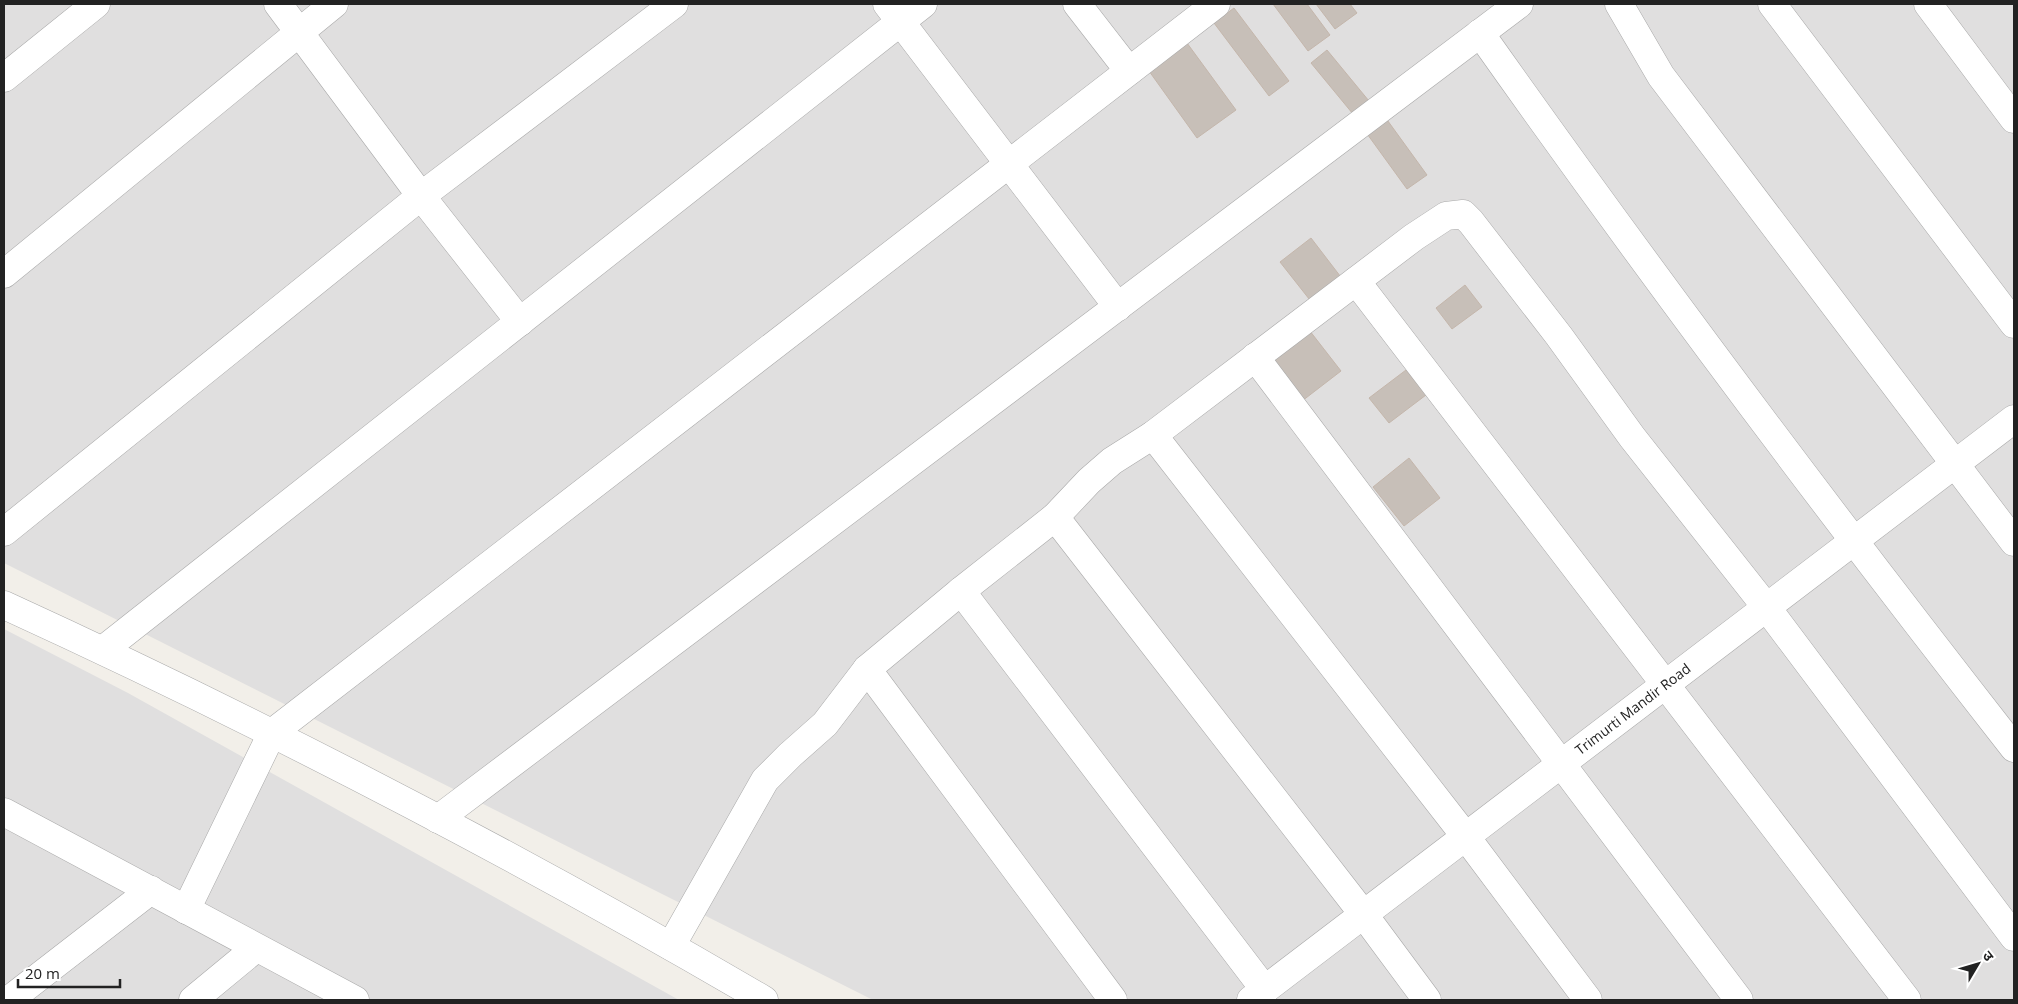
<svg xmlns="http://www.w3.org/2000/svg" width="2018" height="1004" viewBox="0 0 2018 1004" font-family="'Open Sans','Noto Sans Devanagari',sans-serif">
<style>
.residential{fill:#e0dfdf}
.building{fill:#c7bfb8;stroke:#c4b6ab}
.lines{fill:none;stroke-linecap:round;stroke-linejoin:round}
.minor-casing{stroke:#a9a9a9;stroke-width:29}
.tertiary-casing{stroke:#a9a9a9;stroke-width:29}
.minor{stroke:#fff;stroke-width:28}
.tertiary{stroke:#fff;stroke-width:28}
.labels{text-anchor:middle;stroke-width:4.5;stroke-linejoin:round;paint-order:stroke}
.street-label{font-size:14px;fill:#222;stroke:#fff}
</style>
<rect width="100%" height="100%" fill="#f2efe9"/>
<!-- residential -->
<path class="residential" d="M 4,4 L 2014,4 L 2014,1000 L 873,1000 L 4,563 Z
M 4,629 L 128,693 L 679,1000 L 4,1000 Z"/>
<!-- building -->
<path class="building" d="M 1273,4 L 1307,4 L 1330,35 L 1308,51 Z
M 1316,4 L 1350,4 L 1357,13 L 1335,29 Z
M 1234,8 L 1289,81 L 1269,96 L 1214,23 Z
M 1187,43 L 1236,110 L 1197,138 L 1149,71 Z
M 1327,50 L 1369,101 L 1353,114 L 1311,63 Z
M 1385,117 L 1427,175 L 1407,189 L 1365,131 Z
M 1311,238 L 1347,285 L 1317,309 L 1280,262 Z
M 1465,285 L 1482,307 L 1452,329 L 1436,308 Z
M 1306,326 L 1341,371 L 1302,401 L 1268,356 Z
M 1406,370 L 1426,395 L 1389,423 L 1369,398 Z
M 1409,458 L 1440,498 L 1404,526 L 1373,487 Z"/>
<g class="lines">
<!-- minor casing -->
<g class="minor-casing">
<g id="minor">
<path d="M 278,4 L 421,196 L 520,322"/>
<path d="M 887,4 L 1118,307"/>
<path d="M 1077,4 L 1129,71"/>
<path d="M 1619,4 L 1661,76 L 2014,542"/>
<path d="M 1772,4 L 2014,324"/>
<path d="M 1928,4 L 2014,119"/>
<path d="M 1480,33 C 1652,276 1831,514 2014,748"/>
<path d="M 4,78 L 96,4"/>
<path d="M 4,274 L 334,4"/>
<path d="M 1356,281 L 1907,1000"/>
<path d="M 1255,357 L 1739,1000"/>
<path d="M 1153,435 L 1466,837 L 1588,1000"/>
<path d="M 1055,517 L 1364,915 L 1427,1000"/>
<path d="M 4,532 L 421,196 L 674,4"/>
<path d="M 961,591 L 1265,990"/>
<path d="M 103,650 L 923,4"/>
<path d="M 867,669 L 1113,1000"/>
<path d="M 4,812 L 355,1000"/>
<path d="M 438,819 L 1519,4"/>
<path d="M 186,910 L 272,733 L 1216,4"/>
<path d="M 671,946 L 765,780 L 790,755 L 825,724 L 867,669 L 961,591 L 1055,517 L 1089,481 L 1112,461 L 1153,435 L 1414,237 L 1446,216 L 1463,214 L 1471,222 L 1559,336 L 1632,437 L 1767,608 L 2014,937"/>
<path d="M 9,1000 L 151,890"/>
<path d="M 193,1000 L 256,948"/>
<path id="s1" d="M 1251,1000 L 2014,419"/>
</g>
</g>
<!-- tertiary casing -->
<g class="tertiary-casing">
<path id="tertiary" d="M 4,605 C 264,724 518,856 764,1000"/>
</g>
<!-- minor -->
<use href="#minor" class="minor"/>
<!-- tertiary -->
<use href="#tertiary" class="tertiary"/>
</g>
<g class="labels">
<!-- street labels -->
<g class="street-label">
<text dy="5" stroke="none"><textPath href="#s1" startOffset="480">Trimurti Mandir Road</textPath></text>
</g>
</g>
<!-- border -->
<rect width="2018" height="1004" fill="none" stroke="#222222" stroke-width="10"/>
<!-- north arrow -->
<g transform="translate(1978 964) rotate(52)" stroke="#ffffff" stroke-width="4" paint-order="stroke">
<path d="M0-4L9 19L0 12L-9 19Z" fill="#222222"/>
<text y="-8" font-size="14" font-weight="bold" text-anchor="middle" fill="#222222">उ</text>
</g>
<!-- scale -->
<path d="M18 979v8h102v-8" fill="none" stroke="#222222" stroke-width="2.5"/>
<text x="25" y="979" font-size="15" fill="#222222" stroke="#ffffff" stroke-width="4" paint-order="stroke">20 m</text>
</svg>
